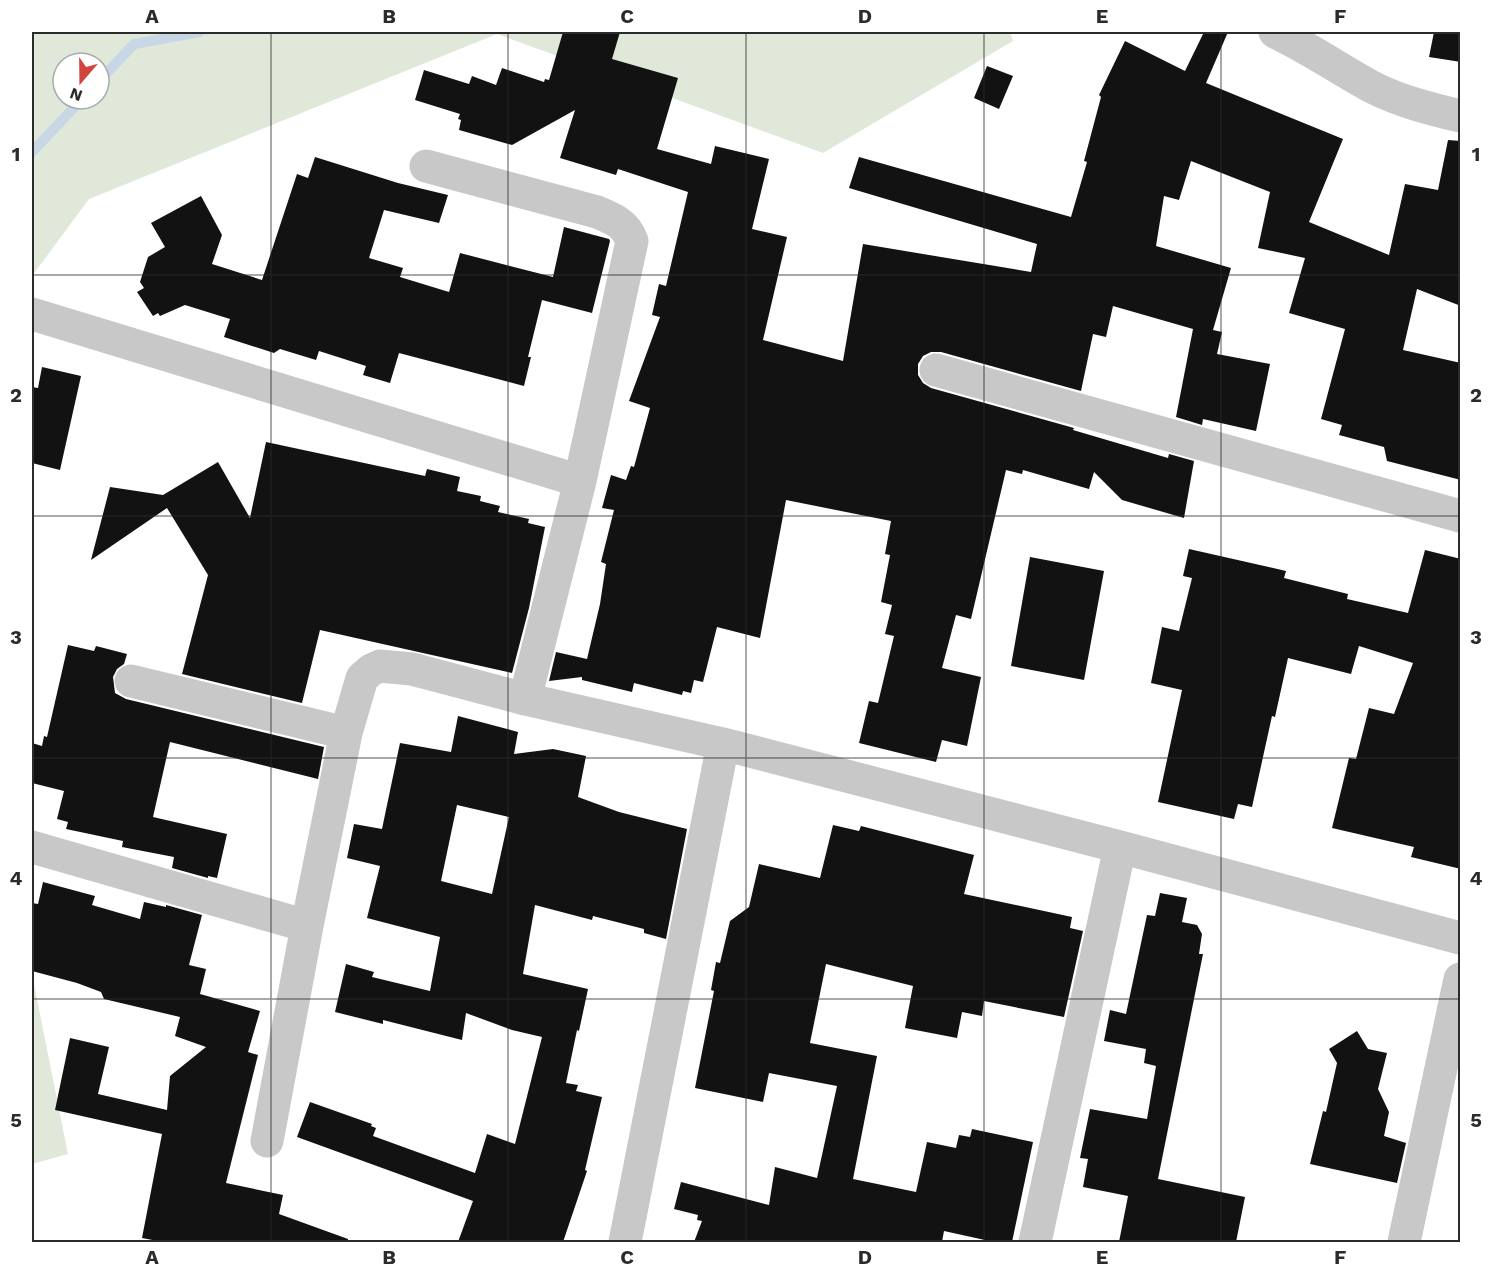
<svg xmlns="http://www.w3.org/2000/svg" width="1492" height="1274" viewBox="0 0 1492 1274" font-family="'Work Sans',sans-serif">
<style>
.green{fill:#e0e8da;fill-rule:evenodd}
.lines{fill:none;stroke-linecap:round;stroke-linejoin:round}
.stream{stroke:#c8d7e6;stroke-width:10}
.building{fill:#121212;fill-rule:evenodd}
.street{stroke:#c8c8c8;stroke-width:33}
.grid{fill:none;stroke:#2b2b2b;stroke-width:1.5;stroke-opacity:0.55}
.neatline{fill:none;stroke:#2b2b2b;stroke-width:2}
.grid-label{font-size:20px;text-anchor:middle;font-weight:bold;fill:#2b2b2b}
</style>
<rect width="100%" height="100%" fill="#fff"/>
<!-- green -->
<path class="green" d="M 32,32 L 1010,32 L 1013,41 L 823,153 L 497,34 L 89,199 L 32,276 ZM 63,63 L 99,63 L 99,99 L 63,99 Z
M 32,974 L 68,1154 L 32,1164 Z"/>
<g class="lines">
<!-- stream -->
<path class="stream" d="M 99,81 L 134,44 L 200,32
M 32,152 L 82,99"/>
</g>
<!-- building -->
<path class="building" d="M 563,32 L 620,32 L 612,59 L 678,78 L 657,149 L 711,164 L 715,146 L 769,159 L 752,229 L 787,237 L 763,340 L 843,361 L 863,244 L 1031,272 L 1037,244 L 849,188 L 859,157 L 1071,217 L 1087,162 L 1084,161 L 1101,97 L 1099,95 L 1125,41 L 1185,71 L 1204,32 L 1228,32 L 1206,83 L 1343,139 L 1309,222 L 1389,255 L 1405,184 L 1438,190 L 1448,140 L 1461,141 L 1461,306 L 1417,289 L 1403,350 L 1461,363 L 1461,480 L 1387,461 L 1384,447 L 1339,435 L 1342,425 L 1321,419 L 1345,329 L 1289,313 L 1305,258 L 1258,248 L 1270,192 L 1191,161 L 1179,200 L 1164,196 L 1156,246 L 1231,268 L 1213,330 L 1222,332 L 1217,354 L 1270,364 L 1256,431 L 1203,419 L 1202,425 L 1176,417 L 1193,329 L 1113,306 L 1106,337 L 1093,334 L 1081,391 L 941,352 L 931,352 L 923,356 L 918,364 L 918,375 L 923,383 L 931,388 L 1074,428 L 1073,430 L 1168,458 L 1169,454 L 1194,461 L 1184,518 L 1122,500 L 1094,472 L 1089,489 L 1023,470 L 1022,474 L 1006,470 L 971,619 L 956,615 L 942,668 L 981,677 L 967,746 L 942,740 L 936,762 L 859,743 L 869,701 L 878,703 L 894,636 L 885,634 L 892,605 L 881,602 L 890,555 L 885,554 L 891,521 L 786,500 L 760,638 L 717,627 L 703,682 L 694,680 L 691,693 L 683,691 L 682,695 L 634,683 L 632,692 L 582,680 L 582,677 L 549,681 L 556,652 L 587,659 L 600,604 L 606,564 L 601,562 L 614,510 L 602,508 L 611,475 L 626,480 L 631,466 L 634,467 L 650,408 L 629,401 L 660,317 L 652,315 L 659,284 L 666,286 L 688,192 L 618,169 L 616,175 L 560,158 L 575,110 L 512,145 L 459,130 L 461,120 L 458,119 L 460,114 L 415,100 L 424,70 L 469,84 L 472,76 L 496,85 L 502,68 L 544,82 L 545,79 L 549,80 Z
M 1434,32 L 1461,32 L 1461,62 L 1429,57 Z
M 987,66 L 1013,76 L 999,109 L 974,98 Z
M 315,157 L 398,183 L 448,195 L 439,223 L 384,210 L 369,258 L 403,268 L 400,277 L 449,292 L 460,253 L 553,277 L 564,227 L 609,239 L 610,241 L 592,313 L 542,300 L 528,357 L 531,357 L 524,386 L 399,353 L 390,383 L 363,375 L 366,366 L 319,351 L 316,360 L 280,349 L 274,353 L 224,337 L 230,319 L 185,305 L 160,316 L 158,313 L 153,316 L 137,292 L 144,288 L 140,282 L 148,257 L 165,247 L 151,223 L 201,196 L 222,235 L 212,264 L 262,280 L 297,174 L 308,178 Z
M 42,367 L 81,376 L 60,470 L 32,463 L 32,387 L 38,388 Z
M 266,442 L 425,476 L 427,469 L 460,477 L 457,491 L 481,496 L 480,501 L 500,506 L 498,512 L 529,519 L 528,523 L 545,527 L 529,608 L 512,673 L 320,630 L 302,703 L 182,674 L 208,575 L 167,508 L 91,560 L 110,487 L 163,495 L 218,462 L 250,518 Z
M 1189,549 L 1286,571 L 1284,578 L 1348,594 L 1347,599 L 1408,613 L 1425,550 L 1461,559 L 1461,869 L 1411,857 L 1414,847 L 1332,828 L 1349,758 L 1356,759 L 1369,708 L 1394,714 L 1413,663 L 1359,646 L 1351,674 L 1288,658 L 1275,717 L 1272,716 L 1252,807 L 1238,804 L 1234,819 L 1158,802 L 1182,690 L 1151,683 L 1162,627 L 1179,631 L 1192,578 L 1183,576 Z
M 1030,557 L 1104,571 L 1084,680 L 1011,666 Z
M 68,645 L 94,651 L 96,646 L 127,654 L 124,664 L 117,669 L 113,677 L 115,693 L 126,699 L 324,747 L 318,779 L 170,742 L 153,817 L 227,834 L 217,878 L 208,876 L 208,878 L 172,868 L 174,857 L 122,847 L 123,841 L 66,829 L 68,822 L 57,819 L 64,791 L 32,783 L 32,743 L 42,746 L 44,736 L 47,737 Z
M 458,716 L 518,732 L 514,754 L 553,749 L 586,756 L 578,797 L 619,812 L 687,829 L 666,939 L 644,933 L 644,929 L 593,916 L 592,920 L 535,905 L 523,974 L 588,989 L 579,1031 L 577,1030 L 566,1083 L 578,1085 L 576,1091 L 602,1097 L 585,1170 L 587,1171 L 563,1242 L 458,1242 L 473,1201 L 297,1137 L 310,1102 L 372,1124 L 371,1126 L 376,1128 L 373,1136 L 475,1173 L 487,1134 L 515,1144 L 542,1037 L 512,1030 L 466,1013 L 462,1040 L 383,1020 L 383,1024 L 335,1012 L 346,964 L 374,972 L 372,977 L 430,991 L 440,937 L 367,918 L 380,866 L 347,858 L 354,824 L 382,829 L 400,743 L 451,752 ZM 457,805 L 509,817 L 492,894 L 441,881 Z
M 833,825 L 859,831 L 861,826 L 974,855 L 964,894 L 1072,917 L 1070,928 L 1083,931 L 1064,1017 L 984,1001 L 982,1016 L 962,1012 L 957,1038 L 905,1028 L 913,986 L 826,964 L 810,1043 L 877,1056 L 853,1179 L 916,1192 L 927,1142 L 956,1148 L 959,1135 L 970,1137 L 972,1129 L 1033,1142 L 1012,1242 L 994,1242 L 944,1231 L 942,1242 L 694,1242 L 702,1221 L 697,1220 L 698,1215 L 674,1209 L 681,1182 L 769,1205 L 775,1167 L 817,1178 L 837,1086 L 769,1073 L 763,1102 L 695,1088 L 714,991 L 711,990 L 716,962 L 720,963 L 730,921 L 749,907 L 759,864 L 820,878 Z
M 43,882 L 95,896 L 92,905 L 140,919 L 144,902 L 166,907 L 166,905 L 202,915 L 189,965 L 206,969 L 200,994 L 260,1011 L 248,1052 L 258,1055 L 226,1183 L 283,1195 L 279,1214 L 348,1239 L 348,1242 L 163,1242 L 142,1238 L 162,1134 L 55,1110 L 70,1038 L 109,1047 L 98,1094 L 167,1110 L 170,1076 L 206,1047 L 175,1036 L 180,1017 L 104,999 L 101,992 L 77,983 L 32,971 L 32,903 L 38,904 Z
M 1160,893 L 1187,898 L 1182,922 L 1197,925 L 1202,934 L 1199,954 L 1203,954 L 1158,1179 L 1245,1197 L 1236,1242 L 1119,1242 L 1128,1196 L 1083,1187 L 1088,1159 L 1080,1158 L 1090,1109 L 1147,1119 L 1156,1066 L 1144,1063 L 1146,1049 L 1104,1041 L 1110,1010 L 1126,1014 L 1147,915 L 1155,916 Z
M 1357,1031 L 1368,1049 L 1387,1053 L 1378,1089 L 1389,1112 L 1384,1136 L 1406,1143 L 1397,1183 L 1310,1164 L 1323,1111 L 1326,1112 L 1337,1063 L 1329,1049 Z"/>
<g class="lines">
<!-- street -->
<path class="street" d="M 1275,32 C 1309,48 1339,69 1372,87 C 1399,101 1431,109 1460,116
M 426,166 L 597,212 C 614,219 626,224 632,241 L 580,481 L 525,699
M 32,314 L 580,481
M 936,370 L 1460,516
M 131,681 L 346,733
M 32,847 L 307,926
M 267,1141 L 307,926 L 346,733 L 362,678 L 371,670 L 380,666 L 412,669 L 525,699 L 723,744 L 1120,847 L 1460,938
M 625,1242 L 723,744
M 1035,1242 L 1120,847
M 1404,1242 L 1460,979"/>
</g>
<!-- grid -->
<path class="grid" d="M 271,32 L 271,1242M 508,32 L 508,1242M 746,32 L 746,1242M 984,32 L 984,1242M 1221,32 L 1221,1242M 32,275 L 1460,275M 32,516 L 1460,516M 32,758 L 1460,758M 32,999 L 1460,999"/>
<!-- border -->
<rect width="1492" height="1274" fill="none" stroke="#ffffff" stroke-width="66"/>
<!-- north arrow -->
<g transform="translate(81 81) rotate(200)"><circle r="28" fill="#ffffff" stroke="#aaaaaa" stroke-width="1.5"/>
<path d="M0-4.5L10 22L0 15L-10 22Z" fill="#d1453e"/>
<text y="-9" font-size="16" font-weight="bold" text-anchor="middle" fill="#2b2b2b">N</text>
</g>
<rect x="33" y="33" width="1426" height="1208" class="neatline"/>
<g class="grid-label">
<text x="152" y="23">A</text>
<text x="389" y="23">B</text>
<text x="627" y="23">C</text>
<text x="865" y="23">D</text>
<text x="1102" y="23">E</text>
<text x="1340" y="23">F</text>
<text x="16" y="161">1</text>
<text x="1476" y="161">1</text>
<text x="16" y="402">2</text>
<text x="1476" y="402">2</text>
<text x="16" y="644">3</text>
<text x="1476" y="644">3</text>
<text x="16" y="885">4</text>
<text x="1476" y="885">4</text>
<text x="16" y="1127">5</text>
<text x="1476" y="1127">5</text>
<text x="152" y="1264">A</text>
<text x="389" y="1264">B</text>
<text x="627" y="1264">C</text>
<text x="865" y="1264">D</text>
<text x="1102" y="1264">E</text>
<text x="1340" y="1264">F</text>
</g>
</svg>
